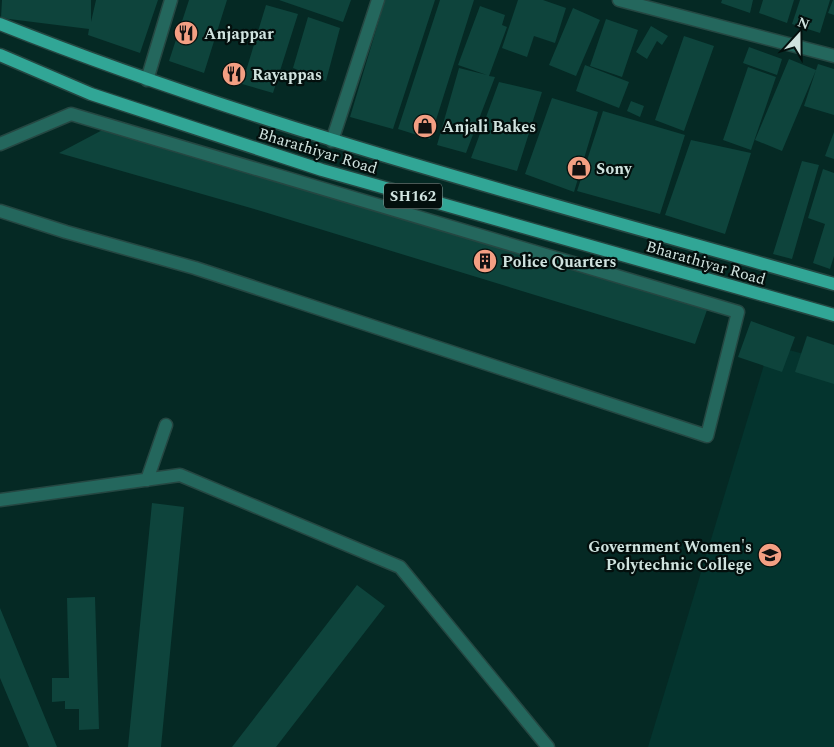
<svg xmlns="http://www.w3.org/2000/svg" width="834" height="747" viewBox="0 0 834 747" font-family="Spectral,serif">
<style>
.built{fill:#04342e}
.building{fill:#0e443c}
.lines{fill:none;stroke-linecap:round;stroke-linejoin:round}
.street-casing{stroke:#254742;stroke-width:15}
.primary-casing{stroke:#254742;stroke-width:15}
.street{stroke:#24675d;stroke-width:12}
.primary{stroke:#31a696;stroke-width:12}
.labels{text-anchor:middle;stroke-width:4.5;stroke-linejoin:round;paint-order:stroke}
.shield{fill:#030f0d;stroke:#92a3a0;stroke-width:1}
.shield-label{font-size:15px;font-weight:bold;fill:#d0e3df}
.poi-label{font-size:16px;font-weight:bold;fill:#d0e3df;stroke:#030f0d;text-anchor:start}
.street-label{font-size:16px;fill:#d0e3df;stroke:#030f0d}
</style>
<rect width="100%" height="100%" fill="#052924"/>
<!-- built -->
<path class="built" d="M 770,345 L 834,362 L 834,747 L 648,747 Z"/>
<!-- building -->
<path class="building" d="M 2,0 L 91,0 L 91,22 L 96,0 L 158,0 L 140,53 L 88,35 L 89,29 L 1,18 Z
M 189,0 L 227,0 L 204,73 L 169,61 Z
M 279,0 L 351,0 L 343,22 Z
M 385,0 L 435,0 L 393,129 L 350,117 Z
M 440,0 L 474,0 L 430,139 L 398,129 Z
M 518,0 L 543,0 L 566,8 L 555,43 L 534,36 L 527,57 L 502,48 Z
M 722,0 L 753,0 L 750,13 L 721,3 Z
M 763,0 L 794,0 L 787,23 L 759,13 Z
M 800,0 L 830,0 L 820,33 L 792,24 Z
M 833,0 L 834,0 L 834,15 L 828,13 Z
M 266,5 L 298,14 L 273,93 L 242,84 Z
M 480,6 L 505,15 L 502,25 L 507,27 L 489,76 L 495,77 L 466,153 L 437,145 L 459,68 L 487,75 L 458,65 Z
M 573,8 L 600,20 L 576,76 L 549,65 Z
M 308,17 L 340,28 L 326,81 L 293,68 Z
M 606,19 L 638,30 L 622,77 L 590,66 Z
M 651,26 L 668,36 L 662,45 L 657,41 L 647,59 L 636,52 Z
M 684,36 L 714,46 L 684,131 L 655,120 Z
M 749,47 L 782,59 L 777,75 L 743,63 Z
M 789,59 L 816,70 L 782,151 L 755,140 Z
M 818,64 L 834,69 L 834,115 L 804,106 Z
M 585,65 L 629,82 L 619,108 L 576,91 Z
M 748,67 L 776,77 L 751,150 L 723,140 Z
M 499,82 L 542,92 L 517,171 L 471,158 Z
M 552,98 L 598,112 L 574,192 L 525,174 Z
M 631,101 L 644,106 L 640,117 L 627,111 Z
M 603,111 L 685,135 L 660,214 L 577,191 Z
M 110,126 L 707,310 L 695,344 L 261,211 L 59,153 Z
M 834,132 L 834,159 L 825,156 Z
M 691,140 L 751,153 L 725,234 L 665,215 Z
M 802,161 L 819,165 L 792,259 L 773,254 Z
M 823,169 L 834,173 L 834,256 L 830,269 L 813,263 L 825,224 L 808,218 Z
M 751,321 L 795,337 L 782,372 L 738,357 Z
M 807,336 L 834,345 L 834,384 L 795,372 Z
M 152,503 L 184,507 L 161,747 L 128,747 Z
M 357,585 L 385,606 L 276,747 L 232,747 Z
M 95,597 L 99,729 L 79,730 L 79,709 L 65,709 L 65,701 L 52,702 L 52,678 L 69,678 L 67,598 Z
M 0,608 L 57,747 L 29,747 L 0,678 Z"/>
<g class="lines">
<!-- street casing -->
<g class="street-casing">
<path id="street" d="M 619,0 L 834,56
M 147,80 L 171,0
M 332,141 L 378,0
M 0,144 L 71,114 L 738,312 L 707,436 L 195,268 L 66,232 L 0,211
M 147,480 L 166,425
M 0,500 L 180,475 L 400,567 L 548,747"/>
</g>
<!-- primary casing -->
<g class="primary-casing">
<path id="primary" d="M 0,24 C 271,132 554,204 834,284
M 0,55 L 91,94 L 322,170 L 834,315"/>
</g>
<!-- street -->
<use href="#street" class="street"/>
<!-- primary -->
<use href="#primary" class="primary"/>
</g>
<!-- icons -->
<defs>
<g id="restaurant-disc" transform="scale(1.25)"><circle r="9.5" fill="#f39f83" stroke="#030f0d"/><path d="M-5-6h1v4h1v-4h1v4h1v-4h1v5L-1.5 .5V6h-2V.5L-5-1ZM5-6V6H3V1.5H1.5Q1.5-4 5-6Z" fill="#111"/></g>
<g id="shop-disc" transform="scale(1.25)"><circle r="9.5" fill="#f39f83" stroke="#030f0d"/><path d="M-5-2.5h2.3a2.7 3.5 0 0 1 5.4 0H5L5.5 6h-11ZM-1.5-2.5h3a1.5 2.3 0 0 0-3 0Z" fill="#111"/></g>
<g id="building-disc" transform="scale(1.25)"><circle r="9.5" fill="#f39f83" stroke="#030f0d"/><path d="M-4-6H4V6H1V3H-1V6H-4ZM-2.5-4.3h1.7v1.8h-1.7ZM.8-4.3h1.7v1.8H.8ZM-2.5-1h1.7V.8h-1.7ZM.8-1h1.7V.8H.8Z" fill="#111"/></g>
<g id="university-disc" transform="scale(1.25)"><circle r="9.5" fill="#f39f83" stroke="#030f0d"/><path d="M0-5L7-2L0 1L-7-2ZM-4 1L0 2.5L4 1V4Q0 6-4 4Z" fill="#111"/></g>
</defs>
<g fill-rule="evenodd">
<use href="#restaurant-disc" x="186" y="33"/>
<use href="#restaurant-disc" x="234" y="74"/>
<use href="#shop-disc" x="425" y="126"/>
<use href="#shop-disc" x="579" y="168"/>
<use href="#building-disc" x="485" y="261"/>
<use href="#university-disc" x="770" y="555"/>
</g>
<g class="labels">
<!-- shield labels -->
<rect class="shield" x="384" y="183.5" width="58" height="25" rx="4"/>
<g class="shield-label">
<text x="413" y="201">SH162</text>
</g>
<!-- poi labels -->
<g class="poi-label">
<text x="204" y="39">Anjappar</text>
<text x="252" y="80">Rayappas</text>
<text x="442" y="132">Anjali Bakes</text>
<text x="596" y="174">Sony</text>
<text x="502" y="267">Police Quarters</text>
<text x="752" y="552" text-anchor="end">Government Women's<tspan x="752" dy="18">Polytechnic College</tspan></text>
</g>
<!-- street labels -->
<g class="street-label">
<text transform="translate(318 150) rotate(17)" y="6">Bharathiyar Road</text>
<text transform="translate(706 262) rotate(16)" y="6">Bharathiyar Road</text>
</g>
</g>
<!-- north arrow -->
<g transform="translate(799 35) rotate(21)" stroke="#030f0d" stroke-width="4" paint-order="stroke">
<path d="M0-4L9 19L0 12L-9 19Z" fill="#d0e3df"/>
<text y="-8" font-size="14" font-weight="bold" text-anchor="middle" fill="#d0e3df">N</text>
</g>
</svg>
